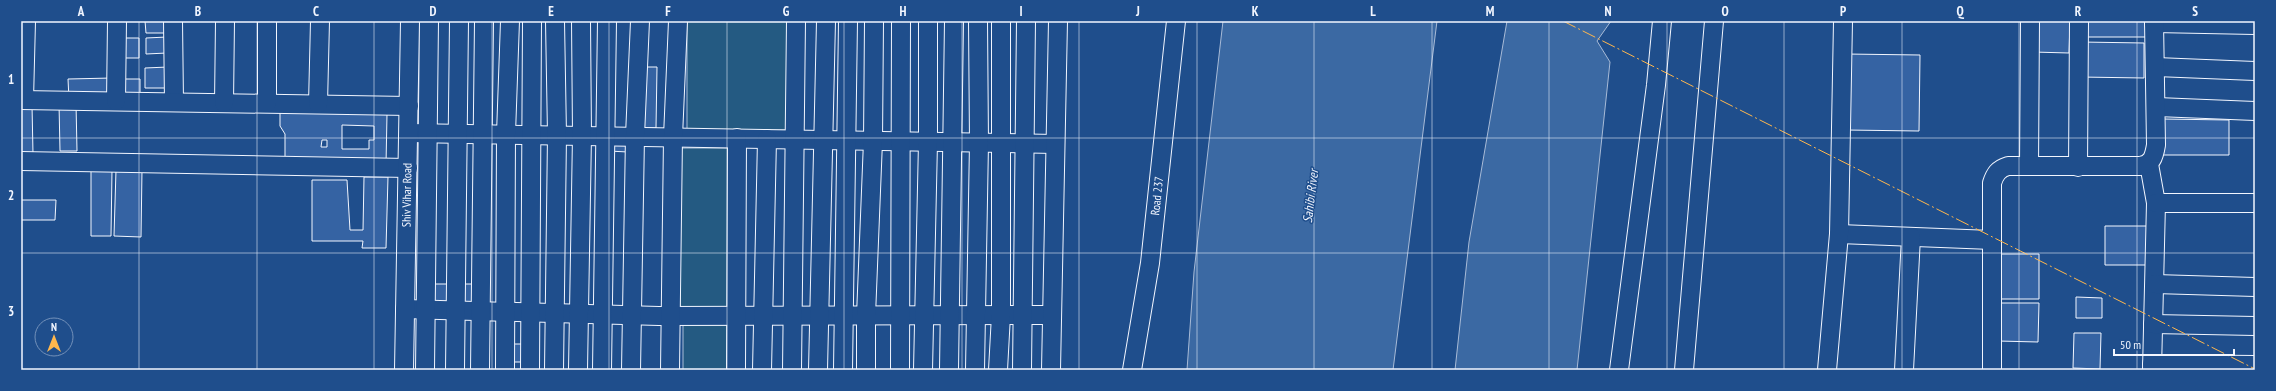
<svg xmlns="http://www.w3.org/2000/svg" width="2276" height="391" viewBox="0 0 2276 391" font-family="'PT Sans Narrow',sans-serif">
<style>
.green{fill:#245a82;stroke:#a8bbd7}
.water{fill:#3b69a3;stroke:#a8bbd7}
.building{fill:#3563a3;stroke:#f2f6ff;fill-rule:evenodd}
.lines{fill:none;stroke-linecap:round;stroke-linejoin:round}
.minor-casing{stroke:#f2f6ff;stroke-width:20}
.minor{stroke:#1f4e8c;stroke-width:18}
.power{stroke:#ffb74d;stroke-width:1;stroke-dasharray:14 3 2 3;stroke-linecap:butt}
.grid{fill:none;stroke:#f2f6ff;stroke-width:1;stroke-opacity:0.55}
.labels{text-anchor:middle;stroke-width:3;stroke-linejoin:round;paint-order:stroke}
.street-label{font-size:12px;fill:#f2f6ff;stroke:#1f4e8c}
.water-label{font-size:13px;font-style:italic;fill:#f2f6ff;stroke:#1f4e8c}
.neatline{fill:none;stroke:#f2f6ff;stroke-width:1.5}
.grid-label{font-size:13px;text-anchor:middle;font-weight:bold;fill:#f2f6ff}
</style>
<rect width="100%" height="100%" fill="#1f4e8c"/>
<!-- green -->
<path class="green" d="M 687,21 L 788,21 L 787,130 L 687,130 Z
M 681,148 L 730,148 L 729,311 L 680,311 Z
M 683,325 L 732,325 L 732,370 L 683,370 Z"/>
<!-- water -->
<path class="water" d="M 1223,21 L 1437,21 L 1393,370 L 1187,370 L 1194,272 Z
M 1507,21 L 1611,21 L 1597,41 L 1610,62 L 1577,370 L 1455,370 L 1469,242 Z"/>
<!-- building -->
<path class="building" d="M 145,21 L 166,21 L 166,33 L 146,33 Z
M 2033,21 L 2070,21 L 2069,53 L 2033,52 Z
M 2081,21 L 2150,21 L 2150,37 L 2081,37 Z
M 167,37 L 167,53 L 146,54 L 146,38 Z
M 120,38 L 139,38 L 139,58 L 120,58 Z
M 2081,42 L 2144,43 L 2144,78 L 2080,77 Z
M 1846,54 L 1920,55 L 1919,131 L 1846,130 Z
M 168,67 L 168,88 L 145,88 L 145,68 Z
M 638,67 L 657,67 L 656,128 L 637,128 Z
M 112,78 L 112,99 L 69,100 L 68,79 Z
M 120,79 L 140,79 L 140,101 L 120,101 Z
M 76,103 L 77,151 L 60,151 L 59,104 Z
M 32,105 L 33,154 L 21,155 L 21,106 Z
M 280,112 L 387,114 L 386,165 L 285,157 L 285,134 L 280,126 ZM 342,125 L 374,126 L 374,140 L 369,140 L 369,149 L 342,149 ZM 322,140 L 327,140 L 327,147 L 321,147 Z
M 2163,119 L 2229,120 L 2229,155 L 2163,155 Z
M 609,140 L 629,140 L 628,152 L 608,151 Z
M 91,170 L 112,170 L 111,236 L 91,236 Z
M 116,170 L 142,170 L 141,237 L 114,236 Z
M 364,177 L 388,177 L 386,248 L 362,248 L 363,241 L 312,241 L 312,180 L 347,180 L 350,230 L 363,230 Z
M 21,200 L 56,200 L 55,220 L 21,220 Z
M 2105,226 L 2152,226 L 2152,265 L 2105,265 Z
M 2001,254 L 2039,254 L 2039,299 L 2000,299 Z
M 432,284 L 451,284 L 451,303 L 432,303 Z
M 458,284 L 475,284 L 475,303 L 458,303 Z
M 2076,297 L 2102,298 L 2102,318 L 2076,318 Z
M 1998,303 L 2039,303 L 2038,342 L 1998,341 Z
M 2074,333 L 2101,333 L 2100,369 L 2073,368 Z
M 506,344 L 525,344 L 525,362 L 505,362 Z"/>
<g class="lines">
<!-- minor casing -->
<g class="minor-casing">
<g id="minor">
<path d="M 173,21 L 174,102"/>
<path d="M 2154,23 L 2255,25"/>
<path d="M 2156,67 L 2255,71"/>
<path d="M 21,100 L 409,106"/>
<path d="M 24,100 L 26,21"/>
<path d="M 116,101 L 117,21"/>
<path d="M 224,103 L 225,21"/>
<path d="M 267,103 L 267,21"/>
<path d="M 318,104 L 320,21"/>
<path d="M 2157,107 L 2255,111"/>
<path d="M 409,133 L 1055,144"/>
<path d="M 21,161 L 408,168"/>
<path d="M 2149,164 L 2156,203 L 2152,370"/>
<path d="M 2029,166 L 2030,21"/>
<path d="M 2078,167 L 2079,21"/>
<path d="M 2156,203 L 2255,203"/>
<path d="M 1839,234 L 1992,240"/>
<path d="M 2155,284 L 2255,287"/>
<path d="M 405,309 L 659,316 L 1052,315"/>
<path d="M 2153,324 L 2255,326"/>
<path d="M 2152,364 L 2255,365"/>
<path id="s1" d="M 404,370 L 410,21"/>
<path d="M 425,370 L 429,21"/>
<path d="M 455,370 L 459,21"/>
<path d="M 480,370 L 484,21"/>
<path d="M 505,370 L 506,134 L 510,21"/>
<path d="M 530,370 L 532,21"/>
<path d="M 554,370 L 557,135 L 555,21"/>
<path d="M 578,370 L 582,135 L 581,21"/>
<path d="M 602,370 L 607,21"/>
<path d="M 631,370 L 635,136 L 640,21"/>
<path d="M 670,370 L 673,137 L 678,21"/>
<path d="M 736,370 L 737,138"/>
<path d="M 762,370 L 767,139"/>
<path d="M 792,370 L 796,21"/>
<path d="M 818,370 L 826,21"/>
<path d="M 843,370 L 848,21"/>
<path d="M 866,370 L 866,316 L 873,141 L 874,21"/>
<path d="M 900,370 L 901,21"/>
<path d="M 923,370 L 928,142 L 928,21"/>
<path d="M 949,370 L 954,21"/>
<path d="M 975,370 L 979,143 L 978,21"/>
<path d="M 998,370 L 1001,315 L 1001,21"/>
<path d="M 1022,370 L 1026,21"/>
<path d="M 1051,370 L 1058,21"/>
<path id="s2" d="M 1132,370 L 1150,263 L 1176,21"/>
<path d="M 1619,370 L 1656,85 L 1662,21"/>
<path d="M 1684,370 L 1714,21"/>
<path d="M 1827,370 L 1839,234 L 1843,21"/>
<path d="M 1904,370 L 1911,237"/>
<path d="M 1992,370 L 1992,183 C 1995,174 1998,169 2008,166 L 2140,166 C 2152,164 2154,157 2156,145 L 2154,21"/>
</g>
</g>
<!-- minor -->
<use href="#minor" class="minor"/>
<!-- power -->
<path class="power" d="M 1563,21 L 2255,369"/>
</g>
<!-- grid -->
<path class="grid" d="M 139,21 L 139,370M 257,21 L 257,370M 374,21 L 374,370M 492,21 L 492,370M 609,21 L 609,370M 727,21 L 727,370M 844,21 L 844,370M 962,21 L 962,370M 1079,21 L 1079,370M 1197,21 L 1197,370M 1314,21 L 1314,370M 1432,21 L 1432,370M 1549,21 L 1549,370M 1667,21 L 1667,370M 1784,21 L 1784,370M 1902,21 L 1902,370M 2019,21 L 2019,370M 2137,21 L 2137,370M 21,138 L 2255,138M 21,253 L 2255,253"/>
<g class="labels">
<!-- street labels -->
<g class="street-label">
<text dy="4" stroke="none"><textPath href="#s1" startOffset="175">Shiv Vihar Road</textPath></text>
<text dy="4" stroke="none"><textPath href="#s2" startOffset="176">Road 237</textPath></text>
</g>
<!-- water labels -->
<g class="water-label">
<text transform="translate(1310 196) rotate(-83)" y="5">Sahibi River</text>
</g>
</g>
<!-- border -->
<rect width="2276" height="391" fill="none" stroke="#1f4e8c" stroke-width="44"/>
<!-- north arrow -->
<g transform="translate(54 337)"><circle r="19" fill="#1f4e8c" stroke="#7391ba"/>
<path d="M0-3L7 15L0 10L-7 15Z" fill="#ffb74d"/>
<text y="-6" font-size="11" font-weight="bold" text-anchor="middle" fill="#f2f6ff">N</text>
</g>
<!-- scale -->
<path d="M2114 349v6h120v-6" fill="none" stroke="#f2f6ff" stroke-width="2"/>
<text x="2120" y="349" font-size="12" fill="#f2f6ff" stroke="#1f4e8c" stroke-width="3" paint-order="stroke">50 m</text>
<rect x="22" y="22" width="2232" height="347" class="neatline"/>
<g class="grid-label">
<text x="81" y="16">A</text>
<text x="198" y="16">B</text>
<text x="316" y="16">C</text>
<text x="433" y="16">D</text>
<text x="551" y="16">E</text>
<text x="668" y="16">F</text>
<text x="786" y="16">G</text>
<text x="903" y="16">H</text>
<text x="1021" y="16">I</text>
<text x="1138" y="16">J</text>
<text x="1255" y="16">K</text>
<text x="1373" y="16">L</text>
<text x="1490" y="16">M</text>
<text x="1608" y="16">N</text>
<text x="1725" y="16">O</text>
<text x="1843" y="16">P</text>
<text x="1960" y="16">Q</text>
<text x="2078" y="16">R</text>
<text x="2195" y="16">S</text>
<text x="11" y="84">1</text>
<text x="11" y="200">2</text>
<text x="11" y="316">3</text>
</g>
</svg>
